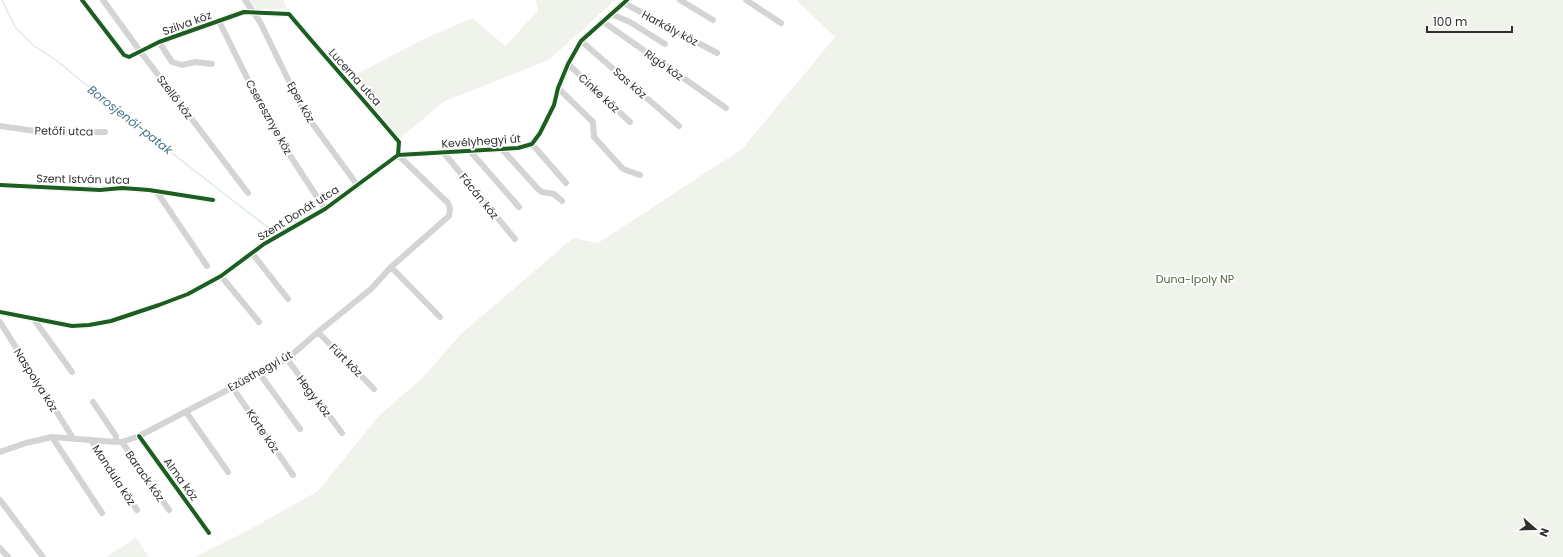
<svg xmlns="http://www.w3.org/2000/svg" width="1563" height="557" viewBox="0 0 1563 557" font-family="Poppins,sans-serif">
<style>
.green{fill:#f0f2ec}
.lines{fill:none;stroke-linecap:round;stroke-linejoin:round}
.stream{stroke:#dce9ef;stroke-width:1.5}
.minor{stroke:#d4d4d4;stroke-width:6}
.cycleway-casing{stroke:#fff;stroke-width:6}
.cycleway{stroke:#1b5e20;stroke-width:4}
.labels{text-anchor:middle;stroke-width:4;stroke-linejoin:round;paint-order:stroke}
.street-label{font-size:11px;fill:#2f2f2f;stroke:#fff}
.park-label{font-size:11px;fill:#546642;stroke:#fff}
.water-label{font-size:12px;font-style:italic;fill:#477288;stroke:#fff}
</style>
<rect width="100%" height="100%" fill="#fff"/>
<!-- green -->
<path class="green" d="M 248,0 L 283,0 L 287,9 L 256,9 Z
M 536,0 L 615,0 L 549,60 L 445,101 L 399,139 L 349,78 L 428,37 L 473,18 L 505,46 L 538,11 Z
M 796,0 L 1563,0 L 1563,557 L 195,557 L 245,532 L 318,491 L 378,417 L 424,376 L 461,334 L 573,238 L 598,243 L 742,149 L 835,37 Z
M 136,538 L 149,557 L 106,557 Z"/>
<g class="lines">
<!-- stream -->
<path class="stream" d="M 2,0 L 15,27 L 33,45 L 57,61 L 132,122 L 271,230"/>
<!-- minor -->
<path class="minor" d="M 82,0 L 124,55 L 129,57 L 159,42 L 244,12 L 289,14 C 325,57 363,99 399,142 L 398,155
M 103,0 L 140,51 L 248,193
M 245,0 L 260,22 L 304,112 L 358,186
M 680,0 L 713,20
M 746,0 L 781,23
M 624,3 L 717,53
M 611,14 L 630,22 L 665,44
M 219,21 L 257,98 L 289,154 L 325,209
M 602,21 L 726,108
M 581,41 L 679,126
M 159,42 L 172,62 L 182,65 L 195,62 L 212,64
M 568,64 L 630,122
M 558,88 L 593,122 L 594,137 L 623,169 L 640,175
M 0,126 L 49,133 L 105,132
M 532,144 L 566,183
M 501,148 L 538,189 L 542,192 L 554,194 L 562,201
M 471,152 L 519,207
M 444,153 L 515,239
M 0,185 L 100,190 L 122,188 L 149,190 L 213,200
M 157,192 L 207,266
M 252,253 L 288,299
M 391,267 L 440,317
M 221,276 L 259,322
M 0,312 L 72,326 L 89,325 L 111,321 L 159,305 L 188,294 L 221,276 L 264,244 L 325,209 L 398,155 L 518,148 L 532,144 L 540,133 L 554,105 L 558,88 L 568,64 L 581,41 L 627,0
M 33,318 L 72,372
M 0,322 L 73,438
M 318,332 L 374,389
M 287,359 L 342,433
M 259,373 L 300,429
M 232,387 L 293,475
M 93,402 L 116,436 L 116,442
M 186,412 L 228,472
M 139,436 L 209,533
M 52,437 L 102,513
M 91,440 L 137,510
M 122,442 L 169,510
M 0,452 L 26,443 L 52,437 L 116,442 L 122,442 L 139,436 L 287,359 L 318,332 L 371,289 L 391,267 L 449,216 L 450,208 L 448,203 L 398,155
M 0,500 L 43,557
M 0,548 L 8,557"/>
<!-- cycleway casing -->
<g class="cycleway-casing">
<path id="cycleway" d="M 82,0 L 124,55 L 129,57 L 159,42 L 244,12 L 289,14 C 325,57 363,99 399,142 L 398,155
M 0,185 L 100,190 L 122,188 L 149,190 L 213,200
M 0,312 L 72,326 L 89,325 L 111,321 L 159,305 L 188,294 L 221,276 L 264,244 L 325,209 L 398,155 L 518,148 L 532,144 L 540,133 L 554,105 L 558,88 L 568,64 L 581,41 L 627,0
M 139,436 L 209,533"/>
</g>
<!-- cycleway -->
<use href="#cycleway" class="cycleway"/>
</g>
<g class="labels">
<!-- street labels -->
<g class="street-label">
<text transform="translate(187 23) rotate(-20)" y="4">Szilva köz</text>
<text transform="translate(670 28) rotate(28)" y="4">Harkály köz</text>
<text transform="translate(664 65) rotate(35)" y="4">Rigó köz</text>
<text transform="translate(355 77) rotate(48)" y="4">Lucerna utca</text>
<text transform="translate(630 83) rotate(41)" y="4">Sas köz</text>
<text transform="translate(599 93) rotate(43)" y="4">Cinke köz</text>
<text transform="translate(175 97) rotate(53)" y="4">Szellő köz</text>
<text transform="translate(301 102) rotate(61)" y="4">Eper köz</text>
<text transform="translate(269 117) rotate(61)" y="4">Cseresznye köz</text>
<text transform="translate(64 131) rotate(1)" y="4">Petőfi utca</text>
<text transform="translate(481 141) rotate(-4)" y="4">Kevélyhegyi út</text>
<text transform="translate(83 179) rotate(1)" y="4">Szent István utca</text>
<text transform="translate(479 196) rotate(51)" y="4">Fácán köz</text>
<text transform="translate(298 213) rotate(-32)" y="4">Szent Donát utca</text>
<text transform="translate(346 360) rotate(45)" y="4">Fürt köz</text>
<text transform="translate(260 371) rotate(-29)" y="4">Ezüsthegyi út</text>
<text transform="translate(36 380) rotate(58)" y="4">Naspolya köz</text>
<text transform="translate(314 396) rotate(53)" y="4">Hegy köz</text>
<text transform="translate(263 431) rotate(56)" y="4">Körte köz</text>
<text transform="translate(114 475) rotate(57)" y="4">Mandula köz</text>
<text transform="translate(145 476) rotate(55)" y="4">Barack köz</text>
<text transform="translate(181 479) rotate(54)" y="4">Alma köz</text>
</g>
<!-- park labels -->
<g class="park-label">
<text x="1195" y="283">Duna-Ipoly NP</text>
</g>
<!-- water labels -->
<g class="water-label">
<text transform="translate(130 120) rotate(38)" y="4">Borosjenői-patak</text>
</g>
</g>
<!-- north arrow -->
<g transform="translate(1535 529) rotate(110)" stroke="#ffffff" stroke-width="3" paint-order="stroke">
<path d="M0-3L7 15L0 10L-7 15Z" fill="#2f2f2f"/>
<text y="-6" font-size="11" font-weight="bold" text-anchor="middle" fill="#2f2f2f">N</text>
</g>
<!-- scale -->
<path d="M1427 26v6h85v-6" fill="none" stroke="#2f2f2f" stroke-width="2"/>
<text x="1433" y="26" font-size="12" fill="#2f2f2f" stroke="#ffffff" stroke-width="3" paint-order="stroke">100 m</text>
</svg>
